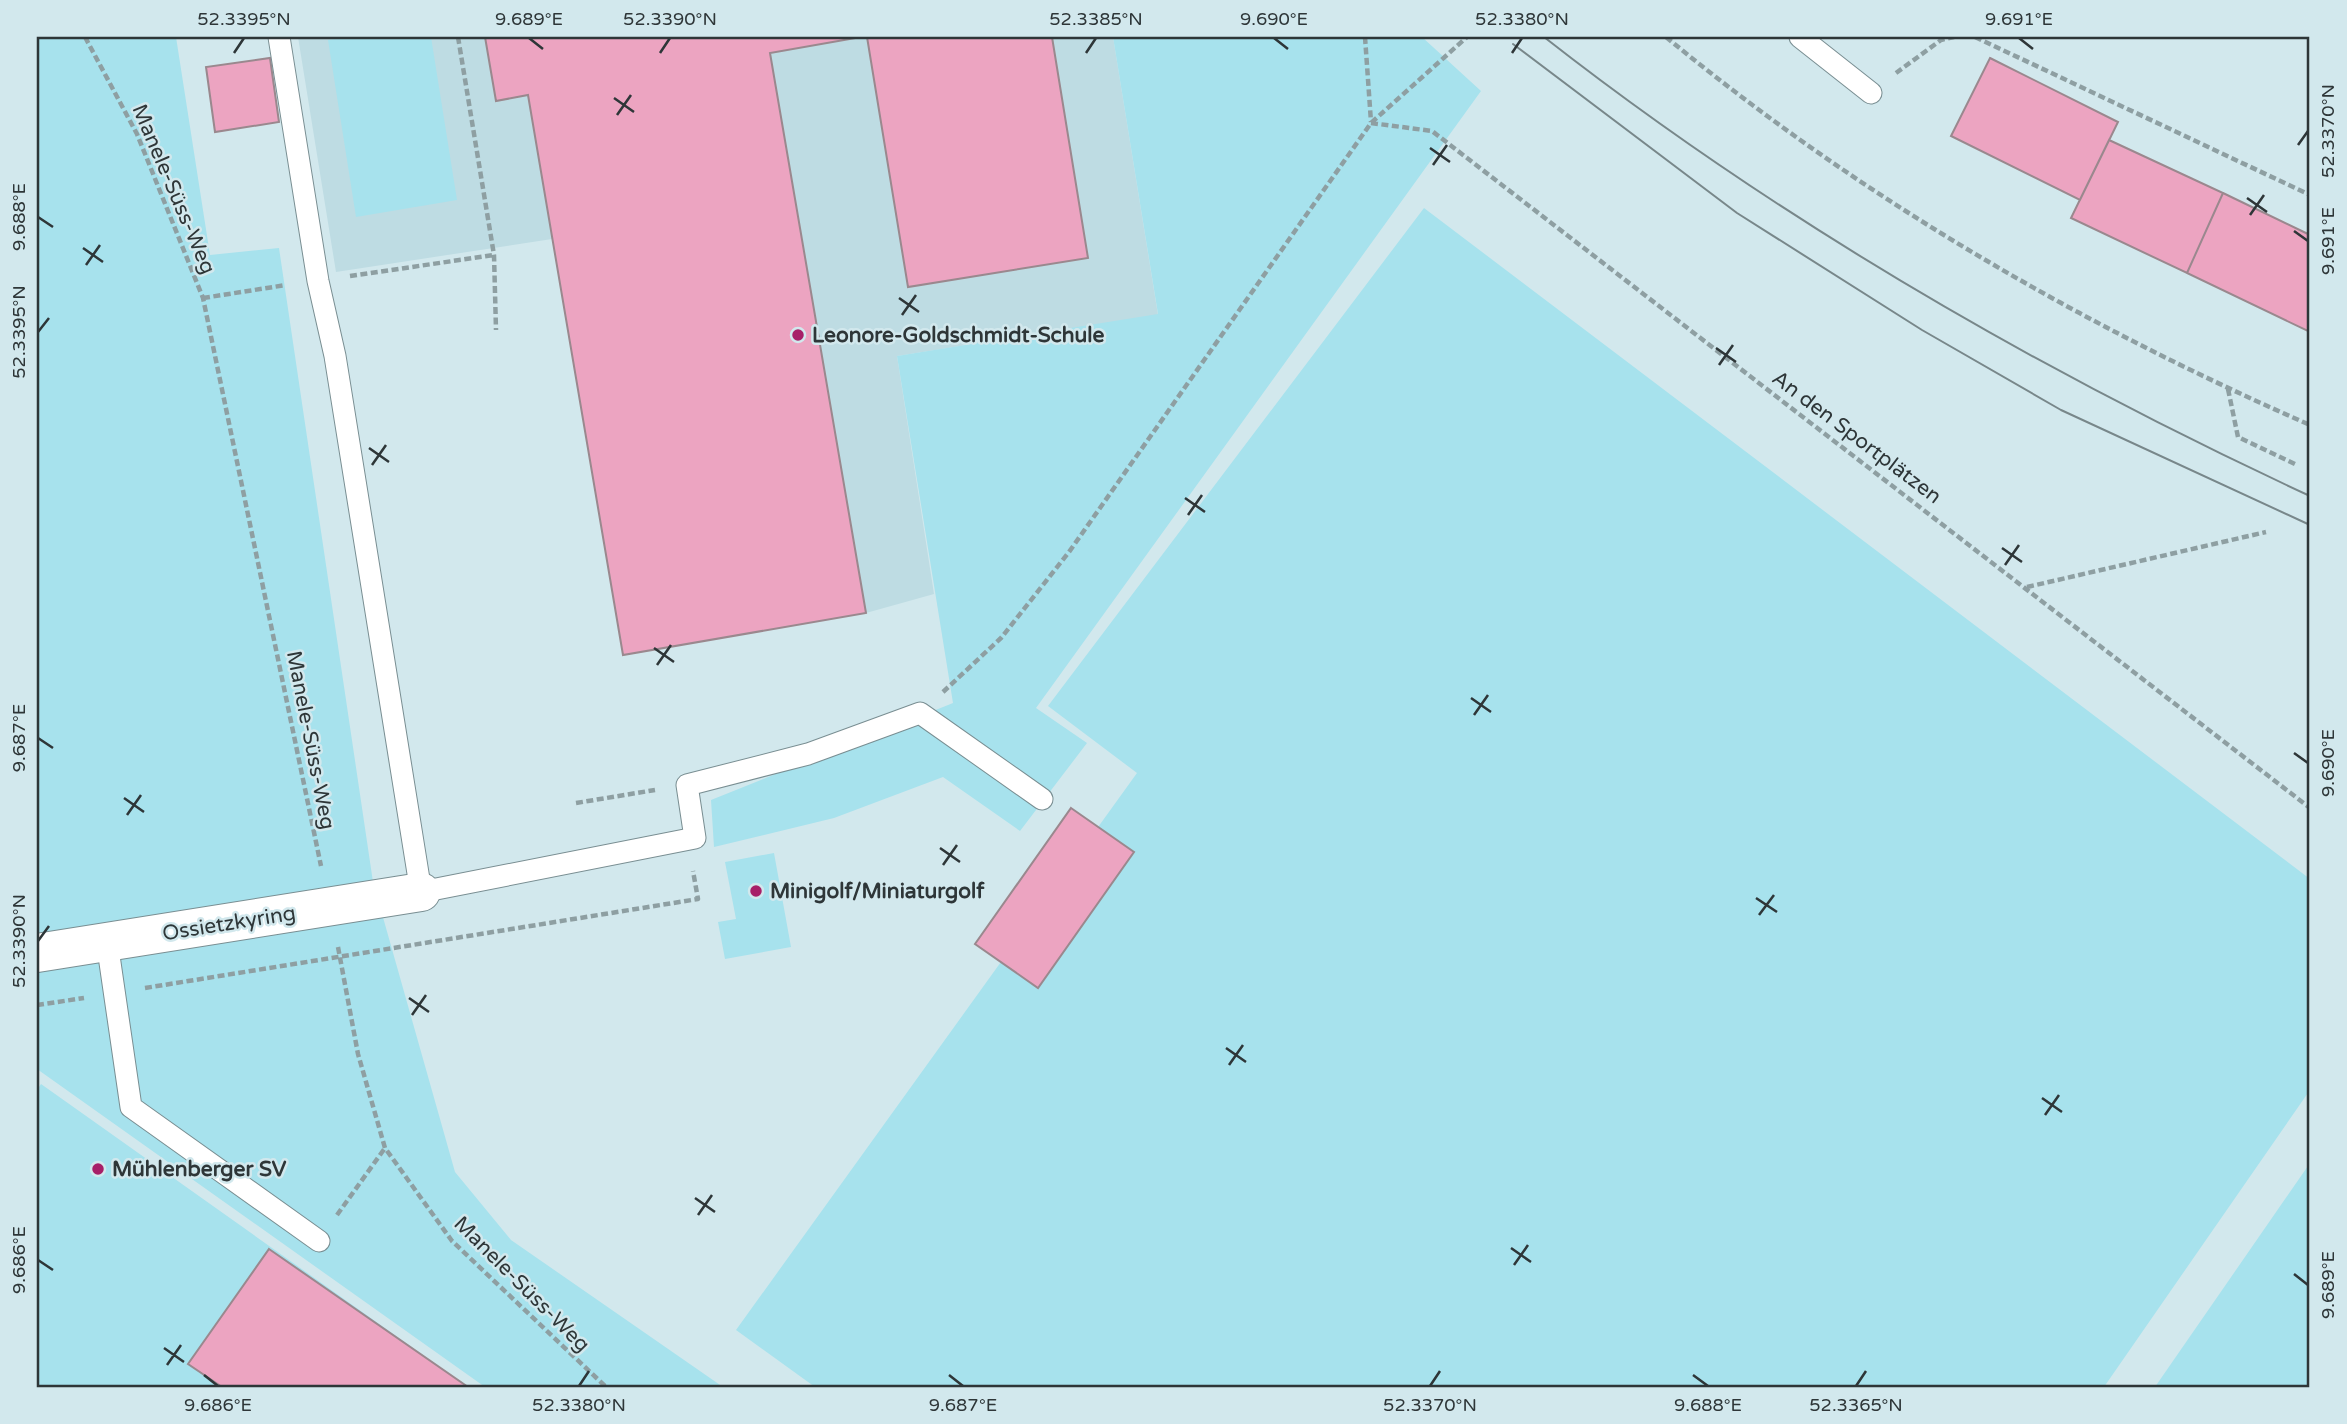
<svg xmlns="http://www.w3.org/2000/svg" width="2347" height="1424" viewBox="0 0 2347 1424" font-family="'Varela Round',sans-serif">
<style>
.built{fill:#bedce3}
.green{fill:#a7e2ed}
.building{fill:#eca4c1;stroke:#9a888e;stroke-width:2}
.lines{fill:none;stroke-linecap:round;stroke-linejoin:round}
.lane-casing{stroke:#798e92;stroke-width:23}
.street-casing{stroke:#798e92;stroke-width:40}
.path{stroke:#8e9fa2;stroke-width:4.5;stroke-dasharray:7 3.5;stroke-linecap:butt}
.lane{stroke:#fff;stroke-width:21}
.street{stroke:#fff;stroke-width:38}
.tram{stroke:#78878a;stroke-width:2}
.ticks{fill:none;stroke:#2e3638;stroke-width:2.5}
.poi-dot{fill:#a71f68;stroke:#d2e8ed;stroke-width:2.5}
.labels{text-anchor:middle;stroke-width:5;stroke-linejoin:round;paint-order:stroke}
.street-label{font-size:21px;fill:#2e3638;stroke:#d2e8ed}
.poi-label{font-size:21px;font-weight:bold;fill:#2e3638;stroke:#d2e8ed;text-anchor:start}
.neatline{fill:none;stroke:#2e3638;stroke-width:2.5}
.ticks-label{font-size:18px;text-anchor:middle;fill:#2e3638}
</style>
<rect width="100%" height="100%" fill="#d2e8ed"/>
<!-- built -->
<path class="built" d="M 298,37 L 1113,37 L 1158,315 L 897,356 L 934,594 L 866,613 L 623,655 L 552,239 L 336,272 Z"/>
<!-- green -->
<path class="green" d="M 37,37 L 176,37 L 210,255 L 279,248 L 373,882 L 455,1172 L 511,1240 L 723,1387 L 485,1387 L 37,1069 Z
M 348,37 L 431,37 L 457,200 L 356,217 L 328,40 Z
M 1113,37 L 1422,37 L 1481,91 L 1036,708 L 1087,743 L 1020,831 L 943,777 L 834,818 L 714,847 L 711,800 L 953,703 L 897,356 L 1158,314 Z
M 1424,208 L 2310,879 L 2310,1090 L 2104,1387 L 815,1387 L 736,1330 L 1137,773 L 1048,706 Z
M 774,853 L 791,947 L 725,959 L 718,922 L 736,919 L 725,862 Z
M 41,1084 L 468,1387 L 37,1387 L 37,1090 Z
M 2310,1163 L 2310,1387 L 2155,1387 Z"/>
<!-- building -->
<path class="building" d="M 485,37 L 861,37 L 770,53 L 866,613 L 623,655 L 528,95 L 496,101 Z
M 867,37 L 1052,37 L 1088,258 L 908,287 Z
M 270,58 L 279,122 L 215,132 L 206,67 Z
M 1990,58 L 2118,122 L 2080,200 L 1951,136 Z
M 2109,140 L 2223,193 L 2187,273 L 2071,218 Z
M 2223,193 L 2310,235 L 2310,332 L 2187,273 Z
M 1071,808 L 1134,852 L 1038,988 L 975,944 Z
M 269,1249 L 468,1387 L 222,1387 L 188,1364 Z"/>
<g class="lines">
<!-- lane casing -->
<g class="lane-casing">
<path id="lane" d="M 279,37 L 318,281 L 335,356 L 421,892 L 695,838 L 687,785 L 808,754 L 920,713 L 1042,799
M 1800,37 L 1871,93
M 107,942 L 131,1107 L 319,1241"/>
</g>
<!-- street casing -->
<g class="street-casing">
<path id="street" d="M 37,953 L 421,892"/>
</g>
<!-- path -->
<path class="path" d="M 85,37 L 137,134 L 203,298 L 321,866
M 458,37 L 494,255 L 496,330
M 1365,37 L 1371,122
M 1666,37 C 1861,198 2079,324 2310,425
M 1975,37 L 2310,195
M 1896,73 L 1941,40 L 1954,37
M 1371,123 L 1432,131 L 2310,808
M 350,276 L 494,255
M 203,298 L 286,285
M 2228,389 L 2238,437 L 2295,464
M 2027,587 L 2266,532
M 943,692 L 1001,638 L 1069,552 L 1371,123 L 1467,37
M 576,803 L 655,790
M 338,947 L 358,1054 L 385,1148 L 452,1241 L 606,1387
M 145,988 L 698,899 L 693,871
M 37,1005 L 84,998
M 337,1215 L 385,1148"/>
<!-- lane -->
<use href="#lane" class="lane"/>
<!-- street -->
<use href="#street" class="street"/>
<!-- tram -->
<path class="tram" d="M 1544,37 C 1779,221 2040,371 2310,496
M 1513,44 L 1737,213 L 1922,330 L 2061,410 L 2310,525"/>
</g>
<!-- ticks -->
<path class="ticks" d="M 529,38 L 543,49M 1274,38 L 1288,49M 2019,38 L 2033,49M 234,53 L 244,38M 660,53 L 670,38M 1086,53 L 1096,38M 1512,53 L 1522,38M 614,98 L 634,112M 617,115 L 631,95M 2298,145 L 2308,131M 1430,148 L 1450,162M 1433,165 L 1447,145M 2247,198 L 2267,212M 2250,215 L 2264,195M 38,217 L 53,227M 2294,231 L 2308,241M 83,248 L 103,262M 86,265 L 100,245M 899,298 L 919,312M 902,315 L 916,295M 38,332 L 49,318M 1716,348 L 1736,362M 1719,365 L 1733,345M 369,448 L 389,462M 372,465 L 386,445M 1185,498 L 1205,512M 1188,515 L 1202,495M 2002,548 L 2022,562M 2005,565 L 2019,545M 654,648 L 674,662M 657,665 L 671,645M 1471,698 L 1491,712M 1474,715 L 1488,695M 38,738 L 53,748M 2294,753 L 2308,763M 124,798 L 144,812M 127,815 L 141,795M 940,848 L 960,862M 943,865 L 957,845M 1756,898 L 1777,912M 1759,915 L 1774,895M 38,941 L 49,926M 409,998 L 429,1012M 412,1015 L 426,995M 1226,1048 L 1246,1062M 1229,1065 L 1243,1045M 2042,1098 L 2062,1112M 2045,1115 L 2059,1095M 695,1198 L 715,1212M 698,1215 L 712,1195M 1511,1248 L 1531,1262M 38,1260 L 53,1270M 1514,1265 L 1528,1245M 2294,1274 L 2308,1285M 164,1348 L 184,1362M 167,1365 L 181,1345M 204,1375 L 218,1386M 949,1375 L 963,1386M 1693,1375 L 1708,1386M 579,1386 L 589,1371M 1430,1386 L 1440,1371M 1856,1386 L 1866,1371"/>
<!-- markers -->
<g class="poi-dot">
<circle cx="798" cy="335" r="7"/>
<circle cx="756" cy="891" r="7"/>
<circle cx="98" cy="1169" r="7"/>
</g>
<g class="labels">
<!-- street labels -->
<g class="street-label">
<text transform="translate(174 189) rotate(67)" y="7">Manele-Süss-Weg</text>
<text transform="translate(1857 437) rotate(37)" y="7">An den Sportplätzen</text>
<text transform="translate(311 740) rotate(79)" y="7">Manele-Süss-Weg</text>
<text transform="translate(229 923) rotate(-9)" y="7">Ossietzkyring</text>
<text transform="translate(522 1284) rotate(45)" y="7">Manele-Süss-Weg</text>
</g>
<!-- poi labels -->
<g class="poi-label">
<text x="812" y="342">Leonore-Goldschmidt-Schule</text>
<text x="770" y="898">Minigolf/Miniaturgolf</text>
<text x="112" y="1176">Mühlenberger SV</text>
</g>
</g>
<!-- border -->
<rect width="2347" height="1424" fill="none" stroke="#d2e8ed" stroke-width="77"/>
<rect x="38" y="38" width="2270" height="1348" class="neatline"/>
<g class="ticks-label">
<text x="244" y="25">52.3395°N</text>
<text x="529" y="25">9.689°E</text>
<text x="670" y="25">52.3390°N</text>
<text x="1096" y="25">52.3385°N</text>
<text x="1274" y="25">9.690°E</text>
<text x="1522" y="25">52.3380°N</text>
<text x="2019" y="25">9.691°E</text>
<text transform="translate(2328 131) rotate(-90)" y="6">52.3370°N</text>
<text transform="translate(19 217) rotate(-90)" y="6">9.688°E</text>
<text transform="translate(2328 241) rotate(-90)" y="6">9.691°E</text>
<text transform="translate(19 332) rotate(-90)" y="6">52.3395°N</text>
<text transform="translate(19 738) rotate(-90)" y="6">9.687°E</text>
<text transform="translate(2328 763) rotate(-90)" y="6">9.690°E</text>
<text transform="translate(19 941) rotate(-90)" y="6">52.3390°N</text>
<text transform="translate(19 1260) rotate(-90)" y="6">9.686°E</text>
<text transform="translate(2328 1285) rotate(-90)" y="6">9.689°E</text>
<text x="218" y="1411">9.686°E</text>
<text x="579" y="1411">52.3380°N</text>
<text x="963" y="1411">9.687°E</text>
<text x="1430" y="1411">52.3370°N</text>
<text x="1708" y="1411">9.688°E</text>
<text x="1856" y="1411">52.3365°N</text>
</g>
</svg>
